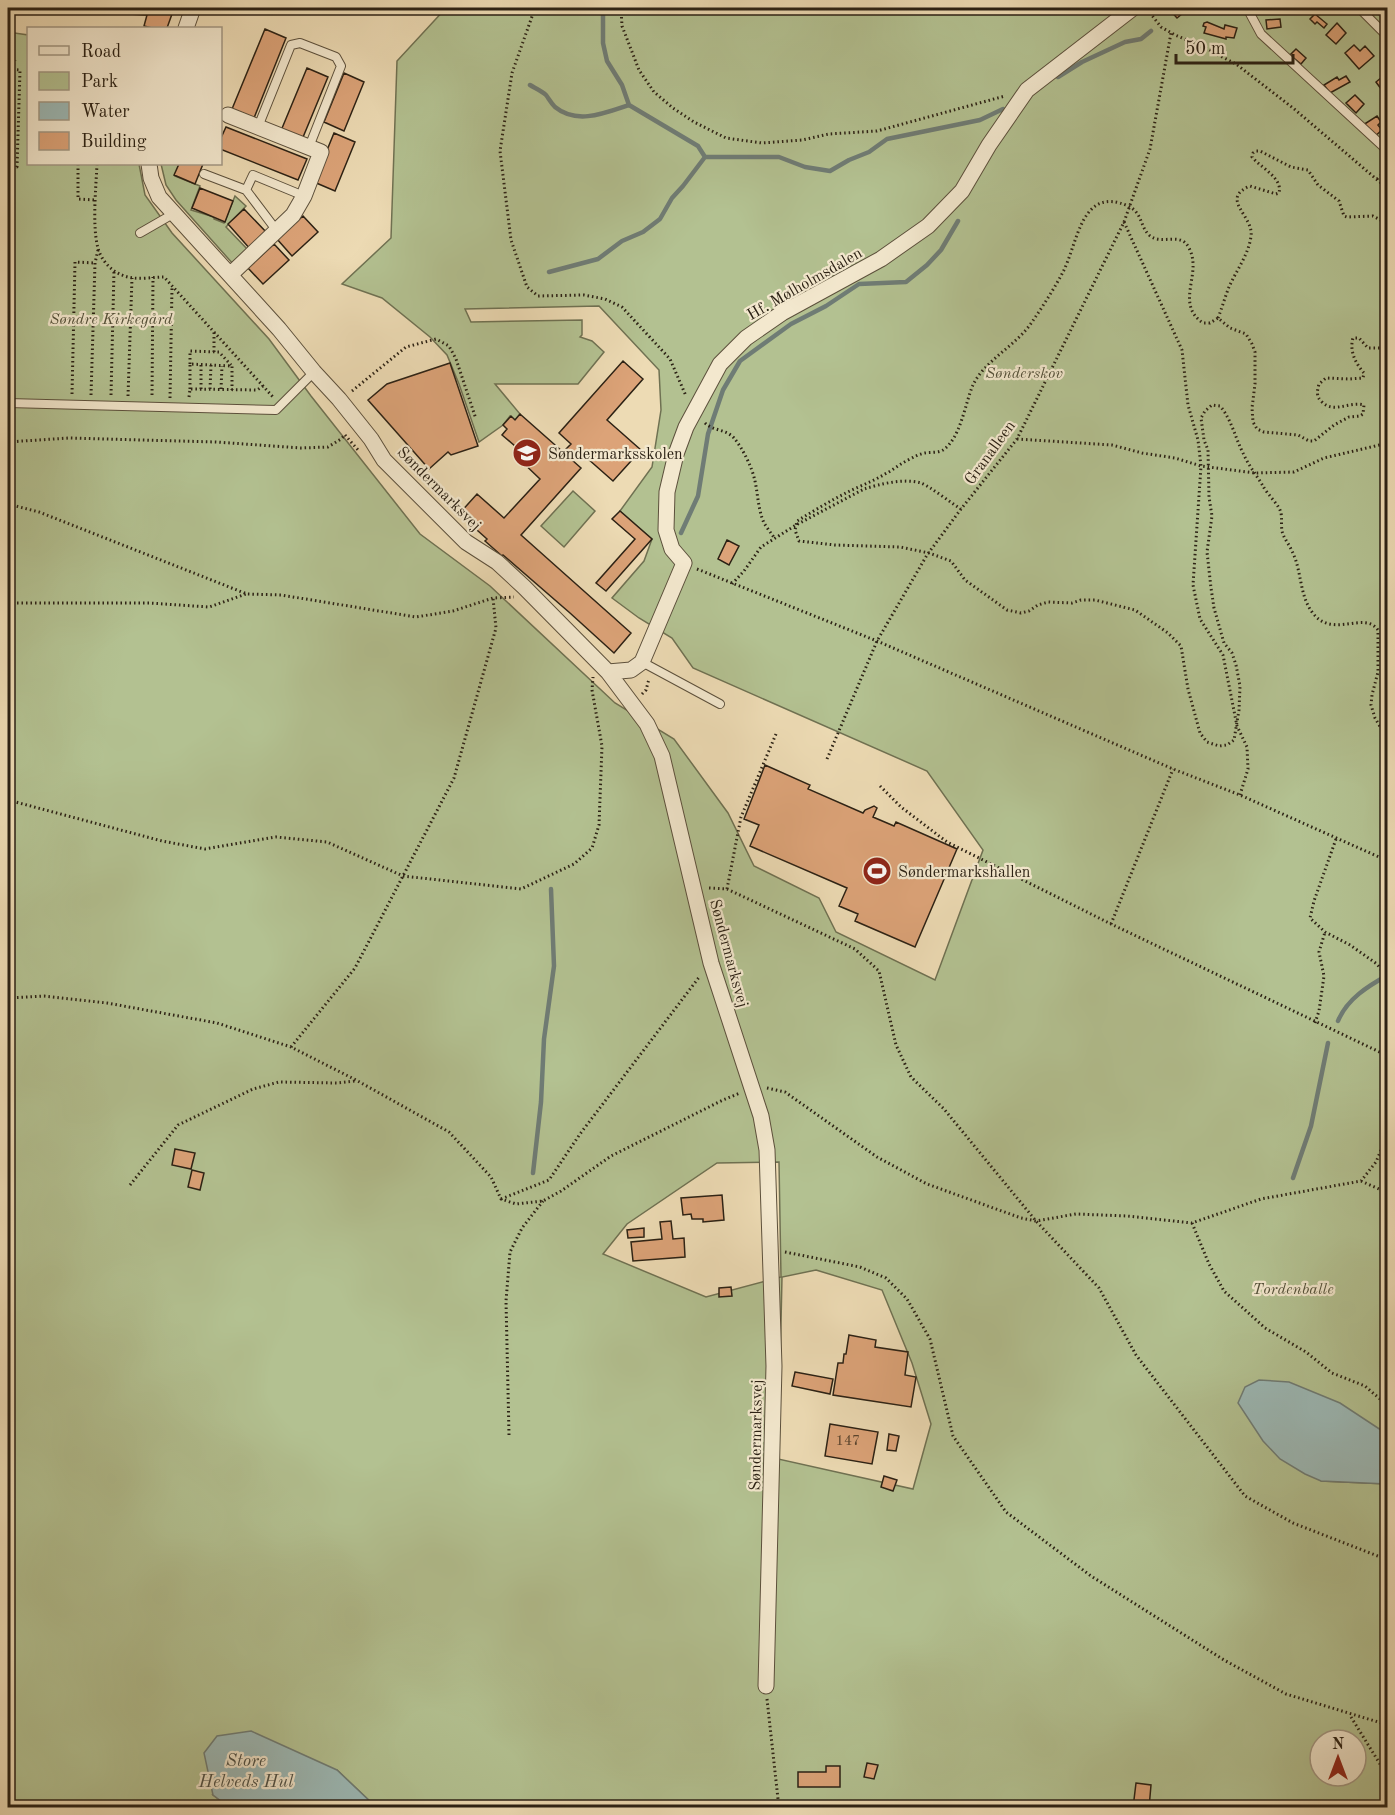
<svg xmlns="http://www.w3.org/2000/svg" width="1395" height="1815" viewBox="0 0 1395 1815" font-family="'Old Standard TT',serif">
<style>
.green{fill:#b3c191;stroke:#6f7152;stroke-width:1.5;fill-rule:evenodd}
.water{fill:#9cb9b6;stroke:#6f7c75;stroke-width:1.5}
.lines{fill:none;stroke-linecap:round;stroke-linejoin:round}
.stream{stroke:#6f7c75;stroke-width:4.5}
.building{fill:#dca378;stroke:#2b2114;stroke-width:1.5}
.lane-casing{stroke:#5c503c;stroke-width:10}
.street-casing{stroke:#5c503c;stroke-width:17}
.path{stroke:#2b2114;stroke-width:3;stroke-dasharray:1.5 3;stroke-linecap:butt}
.lane{stroke:#f3e8ce;stroke-width:8}
.street{stroke:#f3e8ce;stroke-width:15}
.labels{text-anchor:middle;stroke-width:4.5;stroke-linejoin:round;paint-order:stroke}
.number-label{font-size:14px;fill:#57422d}
.street-label{font-size:16px;fill:#2b2114;stroke:#f3e8ce}
.park-label{font-size:16px;font-style:italic;fill:#54513a;stroke:#f3e8ce}
.poi-label{font-size:16px;fill:#2b2114;stroke:#f3e8ce;text-anchor:start}
.water-label{font-size:18px;font-style:italic;fill:#4d4f45;stroke:#f3e8ce}
</style>
<rect width="100%" height="100%" fill="#eddbb4"/>
<filter id="stains"><feTurbulence type="fractalNoise" baseFrequency=".00333" numOctaves="4"/><feColorMatrix values="0 0 0 0 .2 0 0 0 0 .09 0 0 0 0 .02 0 0 0 .5 -.17"/></filter>
<radialGradient id="worn" r=".72"><stop offset=".6" stop-color="#630" stop-opacity="0"/><stop offset="1" stop-color="#630" stop-opacity=".3"/></radialGradient>
<!-- green -->
<path class="green" d="M 446,8 L 1387,8 L 1387,1434 L 1380,1429 L 1322,1481 L 1387,1484 L 1387,1807 L 376,1807 L 337,1770 L 213,1795 L 229,1807 L 8,1807 L 8,32 L 28,35 L 28,164 L 139,164 L 145,195 L 172,233 L 269,339 L 311,396 L 420,534 L 490,586 L 615,703 L 674,739 L 728,813 L 754,866 L 819,898 L 836,932 L 935,980 L 983,850 L 927,771 L 693,668 L 672,638 L 639,618 L 612,598 L 644,561 L 652,539 L 620,511 L 652,467 L 661,410 L 659,370 L 599,306 L 465,309 L 471,322 L 582,320 L 582,335 L 580,337 L 592,341 L 604,352 L 578,384 L 495,384 L 520,414 L 515,420 L 510,416 L 503,425 L 479,442 L 459,384 L 447,355 L 430,337 L 382,298 L 342,284 L 391,238 L 397,61 ZM 779,1162 L 781,1277 L 706,1297 L 603,1254 L 627,1224 L 717,1163 ZM 816,1270 L 882,1290 L 912,1363 L 931,1424 L 913,1489 L 778,1459 L 782,1277 ZM 1320,1740 L 1356,1740 L 1356,1776 L 1320,1776 Z
M 161,164 L 179,164 L 175,176 L 200,186 L 191,210 L 214,217 L 214,219 L 224,223 L 235,196 L 246,206 L 226,227 L 249,251 L 234,265 L 176,200 L 166,185 Z
M 573,491 L 595,511 L 564,547 L 541,526 Z"/>
<!-- water -->
<path class="water" d="M 1259,1380 L 1289,1382 L 1340,1403 L 1387,1434 L 1387,1484 L 1321,1481 L 1305,1474 L 1280,1459 L 1263,1441 L 1238,1403 L 1245,1387 Z
M 251,1731 L 337,1770 L 376,1807 L 229,1807 L 213,1795 L 204,1753 L 217,1736 Z"/>
<g class="lines">
<!-- stream -->
<path class="stream" d="M 603,8 L 603,43 L 607,61 L 622,85 L 629,105
M 1372,8 L 1388,20
M 1058,77 L 1082,62 L 1125,42 L 1141,39 L 1151,31
M 530,85 C 535,88 542,91 546,95 C 549,99 551,103 555,107 C 577,125 605,113 629,105 L 698,146 L 705,157 L 779,157 L 805,167 L 830,171 L 849,160 L 869,152 L 887,139 L 980,120 L 1003,109
M 549,272 L 598,259 L 622,241 L 643,232 L 660,219 L 672,198 L 683,186 L 705,157
M 681,533 L 698,496 L 708,434 L 723,390 L 740,361 L 791,324 L 826,306 L 859,284 L 906,282 L 927,265 L 941,250 L 958,221
M 1338,1021 C 1347,999 1368,986 1388,975
M 533,1173 L 541,1102 L 544,1039 L 554,966 L 551,889
M 1293,1178 L 1311,1126 L 1328,1043"/>
</g>
<!-- building -->
<path class="building" d="M 130,8 L 151,8 L 172,14 L 167,28 L 152,28 L 144,26 L 147,15 L 129,14 Z
M 1168,8 L 1187,8 L 1188,9 L 1177,18 Z
M 1315,14 L 1327,24 L 1324,28 L 1317,22 L 1315,24 L 1310,19 Z
M 1280,19 L 1281,27 L 1267,29 L 1266,20 Z
M 1207,22 L 1224,29 L 1225,25 L 1237,28 L 1234,38 L 1226,37 L 1226,39 L 1204,33 L 1206,27 L 1203,26 L 1204,23 Z
M 1337,23 L 1346,33 L 1336,44 L 1326,35 Z
M 265,29 L 286,38 L 254,118 L 232,109 Z
M 1354,45 L 1360,51 L 1365,46 L 1374,56 L 1359,69 L 1345,53 Z
M 1296,49 L 1306,58 L 1301,64 L 1290,55 Z
M 307,68 L 328,77 L 301,142 L 280,133 Z
M 344,73 L 364,82 L 344,131 L 324,122 Z
M 1346,76 L 1350,82 L 1330,93 L 1324,85 L 1337,77 L 1339,80 Z
M 1382,77 L 1388,85 L 1387,97 L 1376,82 Z
M 1355,95 L 1364,104 L 1356,113 L 1346,103 Z
M 1377,116 L 1381,122 L 1378,125 L 1382,130 L 1373,138 L 1363,125 Z
M 226,127 L 307,159 L 298,180 L 220,149 L 220,140 Z
M 334,133 L 355,142 L 335,191 L 314,182 Z
M 179,164 L 203,164 L 195,184 L 174,175 Z
M 200,188 L 233,201 L 225,222 L 192,208 Z
M 244,209 L 268,234 L 251,250 L 228,224 Z
M 303,216 L 318,232 L 292,256 L 277,239 Z
M 274,244 L 289,260 L 263,284 L 248,268 Z
M 623,361 L 643,379 L 607,420 L 641,450 L 613,481 L 579,451 L 572,460 L 581,468 L 521,535 L 631,633 L 614,653 L 570,613 L 503,555 L 502,556 L 485,541 L 487,539 L 459,514 L 477,494 L 504,518 L 540,479 L 517,457 L 522,452 L 502,435 L 507,429 L 503,425 L 511,416 L 515,420 L 520,414 L 563,452 L 571,444 L 559,433 Z
M 450,363 L 478,446 L 451,455 L 448,452 L 429,469 L 368,400 L 387,384 Z
M 620,511 L 652,539 L 606,591 L 596,583 L 635,539 L 612,519 Z
M 727,540 L 739,546 L 729,565 L 718,559 Z
M 765,765 L 810,785 L 808,789 L 863,813 L 865,810 L 874,806 L 877,808 L 873,817 L 894,826 L 896,822 L 957,849 L 915,947 L 855,921 L 858,914 L 839,906 L 847,888 L 750,846 L 759,825 L 744,819 Z
M 175,1149 L 195,1153 L 191,1169 L 172,1165 Z
M 192,1170 L 204,1173 L 200,1190 L 188,1187 Z
M 722,1195 L 724,1220 L 703,1222 L 703,1219 L 692,1219 L 691,1214 L 683,1215 L 681,1198 Z
M 671,1221 L 673,1239 L 684,1238 L 685,1257 L 633,1261 L 631,1242 L 662,1239 L 660,1222 Z
M 644,1228 L 644,1237 L 628,1238 L 627,1230 Z
M 731,1287 L 732,1296 L 719,1297 L 719,1288 Z
M 849,1335 L 876,1340 L 875,1347 L 908,1352 L 905,1375 L 916,1377 L 911,1407 L 833,1395 L 838,1363 L 843,1363 L 844,1354 L 846,1354 Z
M 795,1372 L 833,1379 L 830,1394 L 792,1386 Z
M 830,1424 L 878,1432 L 872,1464 L 825,1456 Z
M 889,1434 L 899,1436 L 896,1451 L 887,1450 Z
M 884,1476 L 897,1480 L 893,1491 L 881,1487 Z
M 867,1763 L 878,1765 L 874,1779 L 864,1777 Z
M 826,1766 L 840,1766 L 840,1787 L 798,1787 L 798,1772 L 826,1772 Z
M 1136,1783 L 1151,1785 L 1149,1808 L 1133,1808 Z"/>
<g class="lines">
<!-- lane casing -->
<g class="lane-casing">
<path id="lane" d="M 1247,8 L 1261,34 L 1388,151
M 1359,8 L 1388,37
M 258,127 L 291,45 L 300,43 L 336,57 L 341,66 L 309,147
M 204,174 L 246,190
M 277,231 L 246,190 L 253,175 L 304,196
M 140,233 L 173,214
M 8,403 L 276,410 L 314,372
M 642,662 L 720,704"/>
</g>
<!-- street casing -->
<g class="street-casing">
<path id="street" d="M 186,28 L 193,8
M 228,115 L 321,152 L 304,196 L 293,215 L 231,274
M 149,164 L 151,178 L 159,197 L 279,329 L 314,372 L 339,399 L 371,439 L 384,460 L 466,542 L 497,562 L 524,587 L 608,672 L 647,724 L 662,756 L 711,963 L 761,1116 L 767,1150 L 774,1366 L 766,1686
M 608,672 L 631,670 L 642,662 L 684,563 L 672,549 L 666,530 L 667,492 L 676,454 L 686,427 L 720,364 L 746,338 L 782,313 L 881,259 L 928,226 L 962,191 L 989,145 L 1027,90 L 1133,8"/>
</g>
<!-- path -->
<path class="path" d="M 535,8 L 512,73 L 500,151 L 511,240 L 527,287 L 538,296 L 584,295 L 605,299 L 622,307 L 670,359 L 686,396
M 621,8 L 622,26 L 639,70 L 654,92 L 673,108 L 694,122 L 726,138 L 762,143 L 802,140 L 829,134 L 877,131 L 1005,96
M 1147,9 L 1161,27 L 1175,35 L 1201,46 L 1236,64 L 1293,108 L 1388,189
M 8,69 L 20,70 L 17,167 L 8,167
M 12,69 L 15,60
M 78,164 L 78,199 L 96,200
M 97,164 C 96,187 92,227 98,248 C 101,260 111,271 122,275 C 135,281 151,277 164,277 L 273,397
M 1377,179 L 1388,169
M 10,194 L 11,167
M 1124,222 L 1182,350 L 1188,405 L 1198,440 L 1201,466 L 1193,585 L 1200,619 L 1223,655 L 1237,726 L 1247,747 L 1248,769 L 1240,795
M 8,283 L 13,283 L 11,370 L 8,370
M 9,283 L 10,264
M 1218,318 C 1222,308 1225,297 1229,287 C 1236,271 1249,254 1251,236 C 1254,216 1219,199 1250,186 L 1276,194 L 1279,193 C 1283,178 1261,168 1252,157 L 1253,153 L 1256,151 L 1260,151 L 1291,167 L 1308,170 L 1318,185 L 1339,201 L 1344,216 L 1347,217 L 1373,216 L 1388,224
M 1388,345 L 1380,348 L 1368,348 L 1359,338 L 1353,338 C 1349,351 1356,364 1364,373 L 1363,378 L 1349,379 L 1326,378 L 1319,384 C 1317,391 1316,397 1322,402 C 1334,414 1349,401 1364,405 L 1363,414 L 1360,416 L 1349,417 L 1334,425 L 1314,441 L 1309,441 L 1298,435 L 1264,432 L 1257,429 L 1253,422 L 1252,408 L 1255,384 L 1255,352 L 1252,344 L 1246,334 L 1230,328 L 1218,318 L 1210,323 L 1203,323 C 1174,303 1203,274 1189,248 C 1181,231 1161,246 1149,235 C 1140,226 1142,212 1128,206 C 1081,185 1078,243 1063,272 C 1054,289 1043,306 1032,322 C 1017,345 984,361 973,385 C 965,403 961,438 943,450 C 938,453 931,452 925,453 C 919,454 914,457 908,460 C 900,464 893,470 885,474 C 872,482 857,487 844,494 C 828,502 812,512 797,521 L 795,530 L 799,541 L 835,545 L 900,547 L 929,553 L 951,561 L 965,580 L 1007,610 L 1021,613 L 1029,611 L 1038,605 L 1048,602 L 1072,603 L 1081,600 L 1095,600 L 1135,610 L 1168,633 L 1181,646 L 1188,689 L 1200,733 L 1207,742 L 1219,746 L 1227,745 L 1234,740 L 1239,710 L 1240,686 L 1236,665 L 1232,653 L 1224,643 L 1214,608 L 1211,588 L 1207,552 L 1212,516 L 1209,497 L 1208,450 L 1204,440 L 1201,418 L 1205,411 L 1212,405 L 1220,406 C 1232,420 1235,438 1244,455 C 1249,466 1257,476 1263,486 C 1267,494 1280,506 1281,513 C 1282,519 1281,525 1282,531 C 1284,539 1289,544 1292,551 C 1302,571 1299,594 1312,612 C 1332,640 1364,610 1378,630 L 1378,672 L 1372,695 L 1371,705 L 1375,718 L 1388,740
M 214,352 L 214,332
M 190,364 L 190,351 L 219,352 L 231,365
M 190,389 L 190,364 L 232,366 L 232,390
M 201,389 L 201,365
M 210,389 L 211,365
M 221,389 L 222,366
M 352,391 L 406,347 L 436,339 L 449,346 L 456,359 L 476,419
M 72,394 L 75,262 L 95,263
M 91,395 L 95,263 L 98,250
M 111,395 L 114,271
M 152,395 L 153,277
M 128,396 L 132,278
M 189,397 L 190,389 L 257,390 L 263,386
M 170,398 L 172,287
M 705,423 C 713,431 726,429 734,438 C 743,449 752,467 755,481 C 758,495 758,509 764,523 C 767,528 771,533 775,539
M 345,435 L 359,451
M 1017,439 L 1112,445 L 1142,453 L 1175,458 L 1201,466 L 1255,473 L 1294,472 L 1324,458 L 1388,443
M 8,442 L 69,438 L 216,442 L 301,448 L 328,447 L 341,439 L 345,435
M 8,504 L 39,512 L 247,594 L 281,595 L 416,617 L 453,611 L 493,598 L 514,597
M 697,569 L 877,641 L 1173,769 L 1240,795 L 1388,861
M 732,584 L 744,571 L 761,547 L 796,525 L 864,489 C 880,484 904,478 921,483 C 931,487 951,503 961,509
M 8,603 L 149,603 L 209,607 L 246,594
M 642,694 L 646,690 L 649,679
M 827,759 L 877,641 L 927,555 L 961,509 L 1017,439 L 1124,222 L 1150,149 L 1171,33
M 880,786 L 901,807 L 947,842 L 1111,924 L 1388,1056
M 8,800 L 162,841 L 205,849 L 276,837 L 327,842 L 403,876 L 521,889 L 574,864 L 592,848 L 599,825 L 602,746 L 592,690 L 593,677
M 1336,839 L 1314,901 L 1310,918 L 1325,932 L 1350,945 L 1377,964 L 1388,979
M 709,888 L 727,889 L 855,949 L 879,971 L 896,1045 L 911,1077 L 944,1109 L 1036,1221 L 1099,1288 L 1136,1355 L 1245,1496 L 1293,1523 L 1388,1560
M 727,889 L 741,817 L 776,734
M 1111,924 L 1173,769
M 8,998 L 44,996 L 107,1003 L 217,1023 L 291,1047 L 356,1080 L 449,1132 L 491,1177 L 501,1199 L 516,1204 L 543,1201 L 561,1191 L 611,1156 L 723,1100 L 740,1093
M 1315,1023 L 1319,1011 L 1324,976 L 1319,952 L 1325,932
M 291,1047 L 355,968 L 454,778 L 496,628 L 493,598
M 767,1088 L 785,1092 L 877,1157 L 927,1184 L 1021,1218 L 1036,1221 L 1076,1214 L 1127,1216 L 1192,1223 L 1261,1199 L 1361,1181 L 1376,1162 L 1388,1133
M 1361,1181 L 1388,1193
M 130,1185 L 178,1125 L 253,1089 L 279,1082 L 337,1083 L 355,1081
M 501,1199 L 549,1180 L 580,1134 L 700,976
M 1192,1223 L 1209,1264 L 1224,1291 L 1265,1328 L 1306,1352 L 1332,1373 L 1365,1386 L 1388,1406
M 785,1252 L 860,1267 L 886,1278 L 907,1299 L 930,1339 L 953,1436 L 1006,1512 L 1091,1576 L 1224,1660 L 1286,1694 L 1388,1725
M 509,1435 L 506,1301 L 510,1252 L 522,1228 L 543,1201
M 767,1699 L 779,1808
M 1351,1717 L 1388,1777"/>
<!-- lane -->
<use href="#lane" class="lane"/>
<!-- street -->
<use href="#street" class="street"/>
</g>
<!-- icons -->
<defs>
<g id="school-disc" transform="scale(1.5)"><circle r="9.5" fill="#8f2418" stroke="#f3e8ce"/><path d="M0-5L7-2L0 1L-7-2ZM-4 1L0 2.5L4 1V4Q0 6-4 4Z" fill="#fff"/></g>
<g id="stadium-disc" transform="scale(1.5)"><circle r="9.5" fill="#8f2418" stroke="#f3e8ce"/><path d="M0-5a6.5 5 0 1 0 0 10a6.5 5 0 1 0 0-10ZM-3.5-1.8h7v3.6h-7Z" fill="#fff"/></g>
</defs>
<g fill-rule="evenodd">
<use href="#school-disc" x="527" y="453"/>
<use href="#stadium-disc" x="877" y="871"/>
</g>
<g class="labels">
<!-- number labels -->
<g class="number-label">
<text x="848" y="1445">147</text>
</g>
<!-- street labels -->
<g class="street-label">
<text transform="translate(804 283) rotate(-30)" y="6">Hf. Mølholmsdalen</text>
<text transform="translate(989 452) rotate(-54)" y="6">Granalleen</text>
<text transform="translate(440 488) rotate(45)" y="6">Søndermarksvej</text>
<text transform="translate(730 953) rotate(75)" y="6">Søndermarksvej</text>
<text transform="translate(755 1435) rotate(-89)" y="6">Søndermarksvej</text>
</g>
<!-- park labels -->
<g class="park-label">
<text x="111" y="324">Søndre Kirkegård</text>
<text x="1024" y="378">Sønderskov</text>
<text x="1293" y="1294">Tordenballe</text>
</g>
<!-- poi labels -->
<g class="poi-label">
<text x="548" y="459">Søndermarksskolen</text>
<text x="898" y="877">Søndermarkshallen</text>
</g>
<!-- water labels -->
<g class="water-label">
<text x="246" y="1766">Store<tspan x="246" dy="21">Helveds Hul</tspan></text>
</g>
</g>
<!-- margin -->
<rect width="1395" height="1815" fill="none" stroke="#eddbb4" stroke-width="30"/>
<rect x="9" y="9" width="1377" height="1797" fill="none" stroke="#2b2114" stroke-width="3"/>
<rect x="15" y="15" width="1365" height="1785" fill="none" stroke="#2b2114" stroke-width="1.5"/>
<!-- legend -->
<rect x="27" y="27" width="195" height="138" fill="#f3e8ce" stroke="#a39884" stroke-width="1.5"/>
<rect x="39" y="46" width="30" height="9" fill="#f3e8ce" stroke="#a39884" stroke-width="1.5"/>
<text x="81" y="57" font-size="18" fill="#2b2114">Road</text>
<rect x="39" y="72" width="30" height="18" fill="#b3c191" stroke="#a39884" stroke-width="1.5"/>
<text x="81" y="87" font-size="18" fill="#2b2114">Park</text>
<rect x="39" y="102" width="30" height="18" fill="#9cb9b6" stroke="#a39884" stroke-width="1.5"/>
<text x="81" y="117" font-size="18" fill="#2b2114">Water</text>
<rect x="39" y="132" width="30" height="18" fill="#dca378" stroke="#a39884" stroke-width="1.5"/>
<text x="81" y="147" font-size="18" fill="#2b2114">Building</text>
<!-- north arrow -->
<g transform="translate(1338 1758)"><circle r="28" fill="#f3e8ce" stroke="#a39884" stroke-width="1.5"/>
<path d="M0-4.5L10 22L0 15L-10 22Z" fill="#8f2418"/>
<text y="-9" font-size="16" font-weight="bold" text-anchor="middle" fill="#2b2114">N</text>
</g>
<!-- scale -->
<path d="M1176 54v9h117v-9" fill="none" stroke="#2b2114" stroke-width="3"/>
<text x="1185" y="54" font-size="18" fill="#2b2114" stroke="#f3e8ce" stroke-width="4.5" paint-order="stroke">50 m</text>
<rect width="100%" height="100%" filter="url(#stains)"/>
<rect width="100%" height="100%" fill="url(#worn)"/>
</svg>
